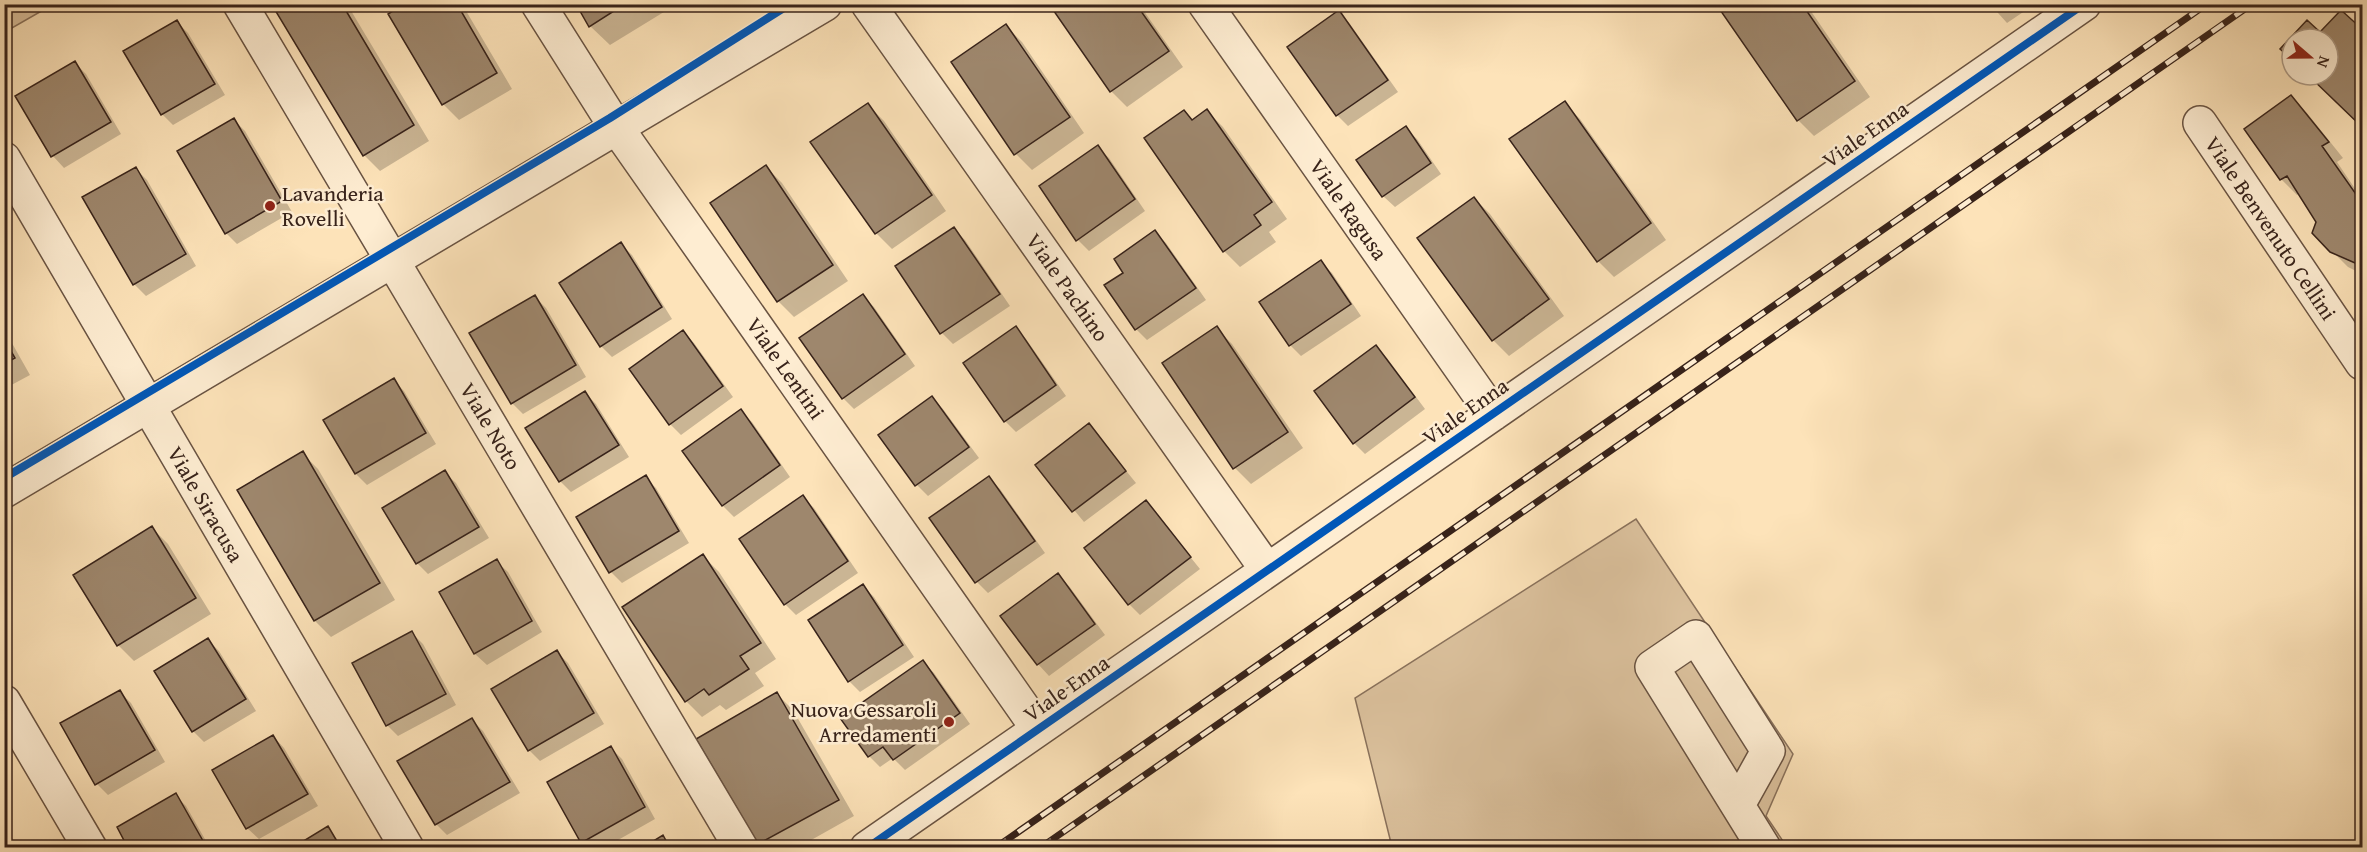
<svg xmlns="http://www.w3.org/2000/svg" width="2367" height="852" viewBox="0 0 2367 852" font-family="'Gentium Book Plus',serif">
<style>
.green{fill:#dcc29e;stroke:#8a725c;stroke-width:1.5}
.shadow{fill:#0003}
.building{fill:#9e876d;stroke:#38231a;stroke-width:1.5}
.lines{fill:none;stroke-linecap:round;stroke-linejoin:round}
.minor-casing{stroke:#695342;stroke-width:36}
.minor{stroke:#feedd2;stroke-width:33}
.rail-casing{stroke:#38231a;stroke-width:7}
.rail{stroke:#feedd2;stroke-width:4.5;stroke-dasharray:14;stroke-linecap:butt}
.cycleway-casing{stroke:#feedd2;stroke-width:11}
.cycleway{stroke:#0057b8;stroke-width:8}
.poi-dot{fill:#8f2418;stroke:#feedd2;stroke-width:2}
.labels{text-anchor:middle;stroke-width:5;stroke-linejoin:round;paint-order:stroke}
.street-label{font-size:22px;fill:#38231a;stroke:#feedd2}
.poi-label{font-size:22px;fill:#38231a;stroke:#feedd2;text-anchor:start}
</style>
<rect width="100%" height="100%" fill="#fde3b9"/>
<filter id="stains"><feTurbulence type="fractalNoise" baseFrequency=".00333" numOctaves="4"/><feColorMatrix values="0 0 0 0 .2 0 0 0 0 .09 0 0 0 0 .02 0 0 0 .5 -.17"/></filter>
<radialGradient id="worn" r=".72"><stop offset=".6" stop-color="#630" stop-opacity="0"/><stop offset="1" stop-color="#630" stop-opacity=".3"/></radialGradient>
<!-- green -->
<path class="green" d="M 5,4 L 52,4 L 52,5 L 5,32 Z
M 1636,519 L 1793,754 L 1766,816 L 1787,847 L 1392,847 L 1355,698 Z"/>
<!-- shadow -->
<path class="shadow" d="M 286,4 L 347,4 L 429,141 L 380,171 L 364,155 Z
M 407,4 L 462,4 L 512,89 L 459,120 L 443,104 Z
M 578,4 L 677,4 L 610,45 L 590,26 Z
M 1051,4 L 1139,4 L 1183,67 L 1127,107 L 1111,91 Z
M 1718,4 L 1806,4 L 1870,97 L 1814,136 L 1798,120 Z
M 1990,4 L 2035,4 L 2007,23 Z
M 1339,12 L 1350,24 L 1398,92 L 1348,126 L 1337,115 L 1289,47 Z
M 2341,12 L 2362,32 L 2362,126 L 2309,75 L 2328,75 L 2328,39 L 2292,39 L 2292,59 L 2282,49 L 2307,22 L 2320,34 Z
M 177,22 L 188,33 L 225,95 L 173,125 L 162,114 Z
M 1006,26 L 1022,42 L 1084,133 L 1032,170 L 1016,154 Z
M 75,63 L 86,74 L 121,134 L 64,168 L 53,156 L 17,97 Z
M 2291,97 L 2307,113 L 2343,158 L 2337,162 L 2362,199 L 2362,274 L 2348,267 L 2313,232 L 2318,221 L 2300,193 L 2297,195 L 2281,179 Z
M 1564,103 L 1580,119 L 1666,240 L 1614,277 L 1598,261 Z
M 868,105 L 884,121 L 946,211 L 892,249 L 876,233 Z
M 1207,111 L 1223,127 L 1287,219 L 1269,232 L 1276,242 L 1240,267 L 1224,251 L 1184,112 L 1193,121 Z
M 234,120 L 245,131 L 292,212 L 237,244 L 226,233 Z
M 1405,128 L 1417,139 L 1441,174 L 1395,207 L 1383,196 L 1358,160 Z
M 1097,147 L 1109,158 L 1145,211 L 1089,251 L 1078,240 Z
M 766,167 L 782,183 L 848,281 L 794,317 L 778,301 L 712,203 Z
M 136,169 L 147,180 L 196,266 L 146,296 L 134,284 L 84,198 Z
M 1474,198 L 1490,214 L 1564,316 L 1509,356 L 1493,340 Z
M 954,229 L 965,240 L 1010,306 L 953,344 L 942,333 Z
M 1155,232 L 1166,243 L 1206,300 L 1147,340 L 1136,329 L 1106,286 L 1125,273 Z
M 621,244 L 632,255 L 672,319 L 612,357 L 601,346 Z
M 1321,262 L 1332,273 L 1361,316 L 1301,356 L 1290,345 Z
M 863,296 L 874,307 L 915,366 L 854,409 L 843,398 Z
M 535,297 L 546,308 L 586,377 L 523,414 L 512,403 Z
M 1015,328 L 1026,339 L 1066,396 L 1016,432 L 1005,421 Z
M 1216,328 L 1232,344 L 1303,448 L 1251,484 L 1235,468 Z
M 4,329 L 30,375 L 4,389 Z
M 683,332 L 694,343 L 733,397 L 681,435 L 670,424 Z
M 1376,347 L 1387,358 L 1425,409 L 1365,454 L 1354,443 Z
M 393,380 L 404,391 L 436,444 L 367,485 L 356,474 L 325,420 Z
M 585,393 L 596,404 L 629,457 L 571,492 L 560,481 Z
M 932,398 L 943,409 L 979,458 L 928,496 L 917,485 L 880,436 Z
M 740,411 L 752,422 L 790,477 L 734,517 L 723,506 L 684,451 Z
M 1089,425 L 1136,483 L 1084,522 L 1037,465 Z
M 302,453 L 318,469 L 395,600 L 331,637 L 315,621 L 239,490 Z
M 444,472 L 456,483 L 489,538 L 428,574 L 417,563 Z
M 645,477 L 656,488 L 689,543 L 622,583 L 611,572 Z
M 989,478 L 1000,489 L 1045,553 L 988,593 L 977,582 L 932,518 Z
M 803,497 L 814,508 L 858,573 L 796,615 L 785,604 L 741,540 Z
M 1146,502 L 1200,569 L 1140,615 L 1129,604 Z
M 152,528 L 168,544 L 211,614 L 134,661 L 118,645 L 75,575 Z
M 703,556 L 719,572 L 776,659 L 755,673 L 764,686 L 726,710 L 720,705 L 702,717 L 686,701 Z
M 496,561 L 508,572 L 542,632 L 487,665 L 475,654 L 441,593 Z
M 1058,575 L 1069,586 L 1105,635 L 1049,676 L 1038,664 L 1002,616 Z
M 863,586 L 874,597 L 914,657 L 860,692 L 849,681 L 810,621 Z
M 412,633 L 423,644 L 456,705 L 398,736 L 387,725 Z
M 208,640 L 219,651 L 256,711 L 204,742 L 193,731 Z
M 557,652 L 568,663 L 604,724 L 540,761 L 529,750 Z
M 922,661 L 934,673 L 970,724 L 905,770 L 893,758 L 880,767 L 869,756 Z
M 120,692 L 131,703 L 165,762 L 108,795 L 97,784 L 62,724 Z
M 777,694 L 793,710 L 854,816 L 797,848 L 763,848 L 759,843 Z
M 472,720 L 483,731 L 520,793 L 447,835 L 436,824 Z
M 273,736 L 284,748 L 318,806 L 259,839 L 247,828 L 214,771 Z
M 611,748 L 622,759 L 655,819 L 604,848 L 588,848 L 583,842 Z
M 175,795 L 186,806 L 210,848 L 130,848 Z
M 4,825 L 17,846 L 14,848 L 4,848 Z
M 328,828 L 344,848 L 295,848 Z"/>
<!-- building -->
<path class="building" d="M 342,4 L 414,125 L 363,156 L 275,10 L 283,4 Z
M 404,4 L 457,4 L 497,73 L 442,105 L 388,14 Z
M 576,4 L 625,4 L 589,27 Z
M 1049,4 L 1136,4 L 1169,51 L 1110,92 Z
M 1716,4 L 1802,4 L 1855,81 L 1797,121 Z
M 1339,10 L 1388,80 L 1336,116 L 1287,47 Z
M 2341,10 L 2362,29 L 2362,127 L 2308,75 L 2328,75 L 2328,39 L 2292,39 L 2292,60 L 2280,49 L 2307,20 L 2320,32 Z
M 177,20 L 215,84 L 161,115 L 123,51 Z
M 1006,24 L 1070,117 L 1014,155 L 951,62 Z
M 75,61 L 111,122 L 51,157 L 15,96 Z
M 2291,95 L 2329,142 L 2322,146 L 2360,200 L 2362,201 L 2362,266 L 2330,252 L 2312,233 L 2316,222 L 2287,176 L 2280,180 L 2244,129 Z
M 1565,101 L 1651,223 L 1597,262 L 1509,139 Z
M 868,103 L 932,195 L 875,234 L 810,142 Z
M 1207,109 L 1272,202 L 1254,215 L 1261,225 L 1223,252 L 1144,138 L 1184,110 L 1192,120 Z
M 234,118 L 282,201 L 225,234 L 177,151 Z
M 1406,126 L 1431,163 L 1382,197 L 1356,160 Z
M 1098,145 L 1135,199 L 1076,241 L 1039,186 Z
M 766,165 L 833,265 L 777,302 L 710,203 Z
M 136,167 L 186,254 L 133,285 L 82,197 Z
M 1474,197 L 1549,299 L 1492,341 L 1417,238 Z
M 954,227 L 1000,294 L 940,334 L 895,266 Z
M 1155,230 L 1196,288 L 1135,330 L 1104,285 L 1123,273 L 1114,259 Z
M 621,242 L 662,307 L 600,347 L 559,283 Z
M 1321,260 L 1351,304 L 1289,346 L 1259,302 Z
M 863,294 L 905,354 L 842,399 L 799,338 Z
M 535,295 L 576,365 L 511,404 L 469,333 Z
M 1016,326 L 1056,385 L 1004,422 L 963,363 Z
M 1217,326 L 1288,432 L 1233,469 L 1162,363 Z
M 683,330 L 723,386 L 669,425 L 629,369 Z
M 4,339 L 15,358 L 4,364 Z
M 1376,345 L 1415,397 L 1353,444 L 1314,391 Z
M 394,378 L 426,433 L 355,474 L 323,420 Z
M 585,391 L 619,445 L 559,482 L 525,428 Z
M 932,396 L 969,447 L 915,486 L 878,435 Z
M 741,409 L 780,465 L 722,506 L 682,451 Z
M 1089,423 L 1126,471 L 1072,512 L 1035,465 Z
M 303,451 L 380,583 L 314,621 L 237,490 Z
M 445,470 L 479,527 L 416,564 L 382,508 Z
M 646,475 L 679,531 L 609,573 L 576,517 Z
M 989,476 L 1035,541 L 975,583 L 929,518 Z
M 803,495 L 848,561 L 784,605 L 739,539 Z
M 1146,500 L 1191,557 L 1128,605 L 1084,548 Z
M 152,526 L 196,598 L 117,646 L 73,575 Z
M 703,554 L 761,643 L 740,656 L 749,669 L 709,695 L 704,689 L 685,702 L 622,607 Z
M 497,559 L 532,621 L 474,654 L 439,592 Z
M 1058,573 L 1095,624 L 1037,665 L 1000,616 Z
M 863,584 L 903,645 L 848,682 L 808,620 Z
M 412,631 L 446,694 L 386,726 L 352,663 Z
M 208,638 L 246,699 L 192,732 L 154,671 Z
M 557,650 L 594,713 L 528,751 L 491,689 Z
M 923,660 L 960,713 L 893,760 L 883,747 L 868,757 L 840,718 Z
M 120,690 L 155,750 L 95,785 L 60,723 Z
M 777,692 L 839,800 L 758,844 L 696,739 Z
M 472,718 L 510,782 L 435,825 L 397,761 Z
M 273,735 L 308,794 L 246,829 L 212,770 Z
M 611,746 L 645,807 L 581,843 L 547,782 Z
M 176,793 L 207,848 L 128,848 L 117,827 Z
M 328,826 L 341,848 L 292,848 Z
M 663,835 L 670,848 L 642,848 Z"/>
<g class="lines">
<!-- minor casing -->
<g class="minor-casing">
<path id="minor" d="M 240,4 L 741,848
M 538,4 L 610,118 L 1038,729
M 868,4 L 1267,570
M 1205,4 L 1493,414
M 2200,123 L 2362,363
M 4,159 L 407,848
M 4,491 L 825,4
M 4,702 L 90,848
M 1738,805 L 1768,751 L 1696,637 L 1652,667 L 1764,848
M 867,848 L 2084,4"/>
</g>
<!-- minor -->
<use href="#minor" class="minor"/>
<!-- rail casing -->
<g class="rail-casing">
<path id="rail" d="M 995,848 L 2207,4
M 1040,848 L 2252,4"/>
</g>
<!-- rail -->
<use href="#rail" class="rail"/>
<!-- cycleway casing -->
<g class="cycleway-casing">
<path id="cycleway" d="M 4,478 L 610,118 L 790,4
M 867,848 L 2084,4"/>
</g>
<!-- cycleway -->
<use href="#cycleway" class="cycleway"/>
</g>
<!-- markers -->
<g class="poi-dot">
<circle cx="270" cy="206" r="6"/>
<circle cx="949" cy="722" r="6"/>
</g>
<g class="labels">
<!-- street labels -->
<g class="street-label">
<text transform="translate(1865 134) rotate(-35)" y="8">Viale Enna</text>
<text transform="translate(1349 209) rotate(55)" y="8">Viale Ragusa</text>
<text transform="translate(2271 228) rotate(56)" y="8">Viale Benvenuto Cellini</text>
<text transform="translate(1068 287) rotate(55)" y="8">Viale Pachino</text>
<text transform="translate(786 368) rotate(55)" y="8">Viale Lentini</text>
<text transform="translate(1465 411) rotate(-35)" y="8">Viale Enna</text>
<text transform="translate(491 426) rotate(59)" y="8">Viale Noto</text>
<text transform="translate(206 504) rotate(60)" y="8">Viale Siracusa</text>
<text transform="translate(1066 688) rotate(-35)" y="8">Viale Enna</text>
</g>
<!-- poi labels -->
<g class="poi-label">
<text x="282" y="201">Lavanderia<tspan x="282" dy="25">Rovelli</tspan></text>
<text x="937" y="717" text-anchor="end">Nuova Gessaroli<tspan x="937" dy="25">Arredamenti</tspan></text>
</g>
</g>
<!-- margin -->
<rect width="2367" height="852" fill="none" stroke="#fde3b9" stroke-width="24"/>
<rect x="6" y="6" width="2355" height="840" fill="none" stroke="#38231a" stroke-width="3"/>
<rect x="12" y="12" width="2343" height="828" fill="none" stroke="#38231a" stroke-width="1.5"/>
<!-- north arrow -->
<g transform="translate(2310 57) rotate(110)"><circle r="28" fill="#feedd2" stroke="#af9c88" stroke-width="1.5"/>
<path d="M0-4.5L10 22L0 15L-10 22Z" fill="#8f2418"/>
<text y="-9" font-size="16" font-weight="bold" text-anchor="middle" fill="#38231a">N</text>
</g>
<rect width="100%" height="100%" filter="url(#stains)"/>
<rect width="100%" height="100%" fill="url(#worn)"/>
</svg>
